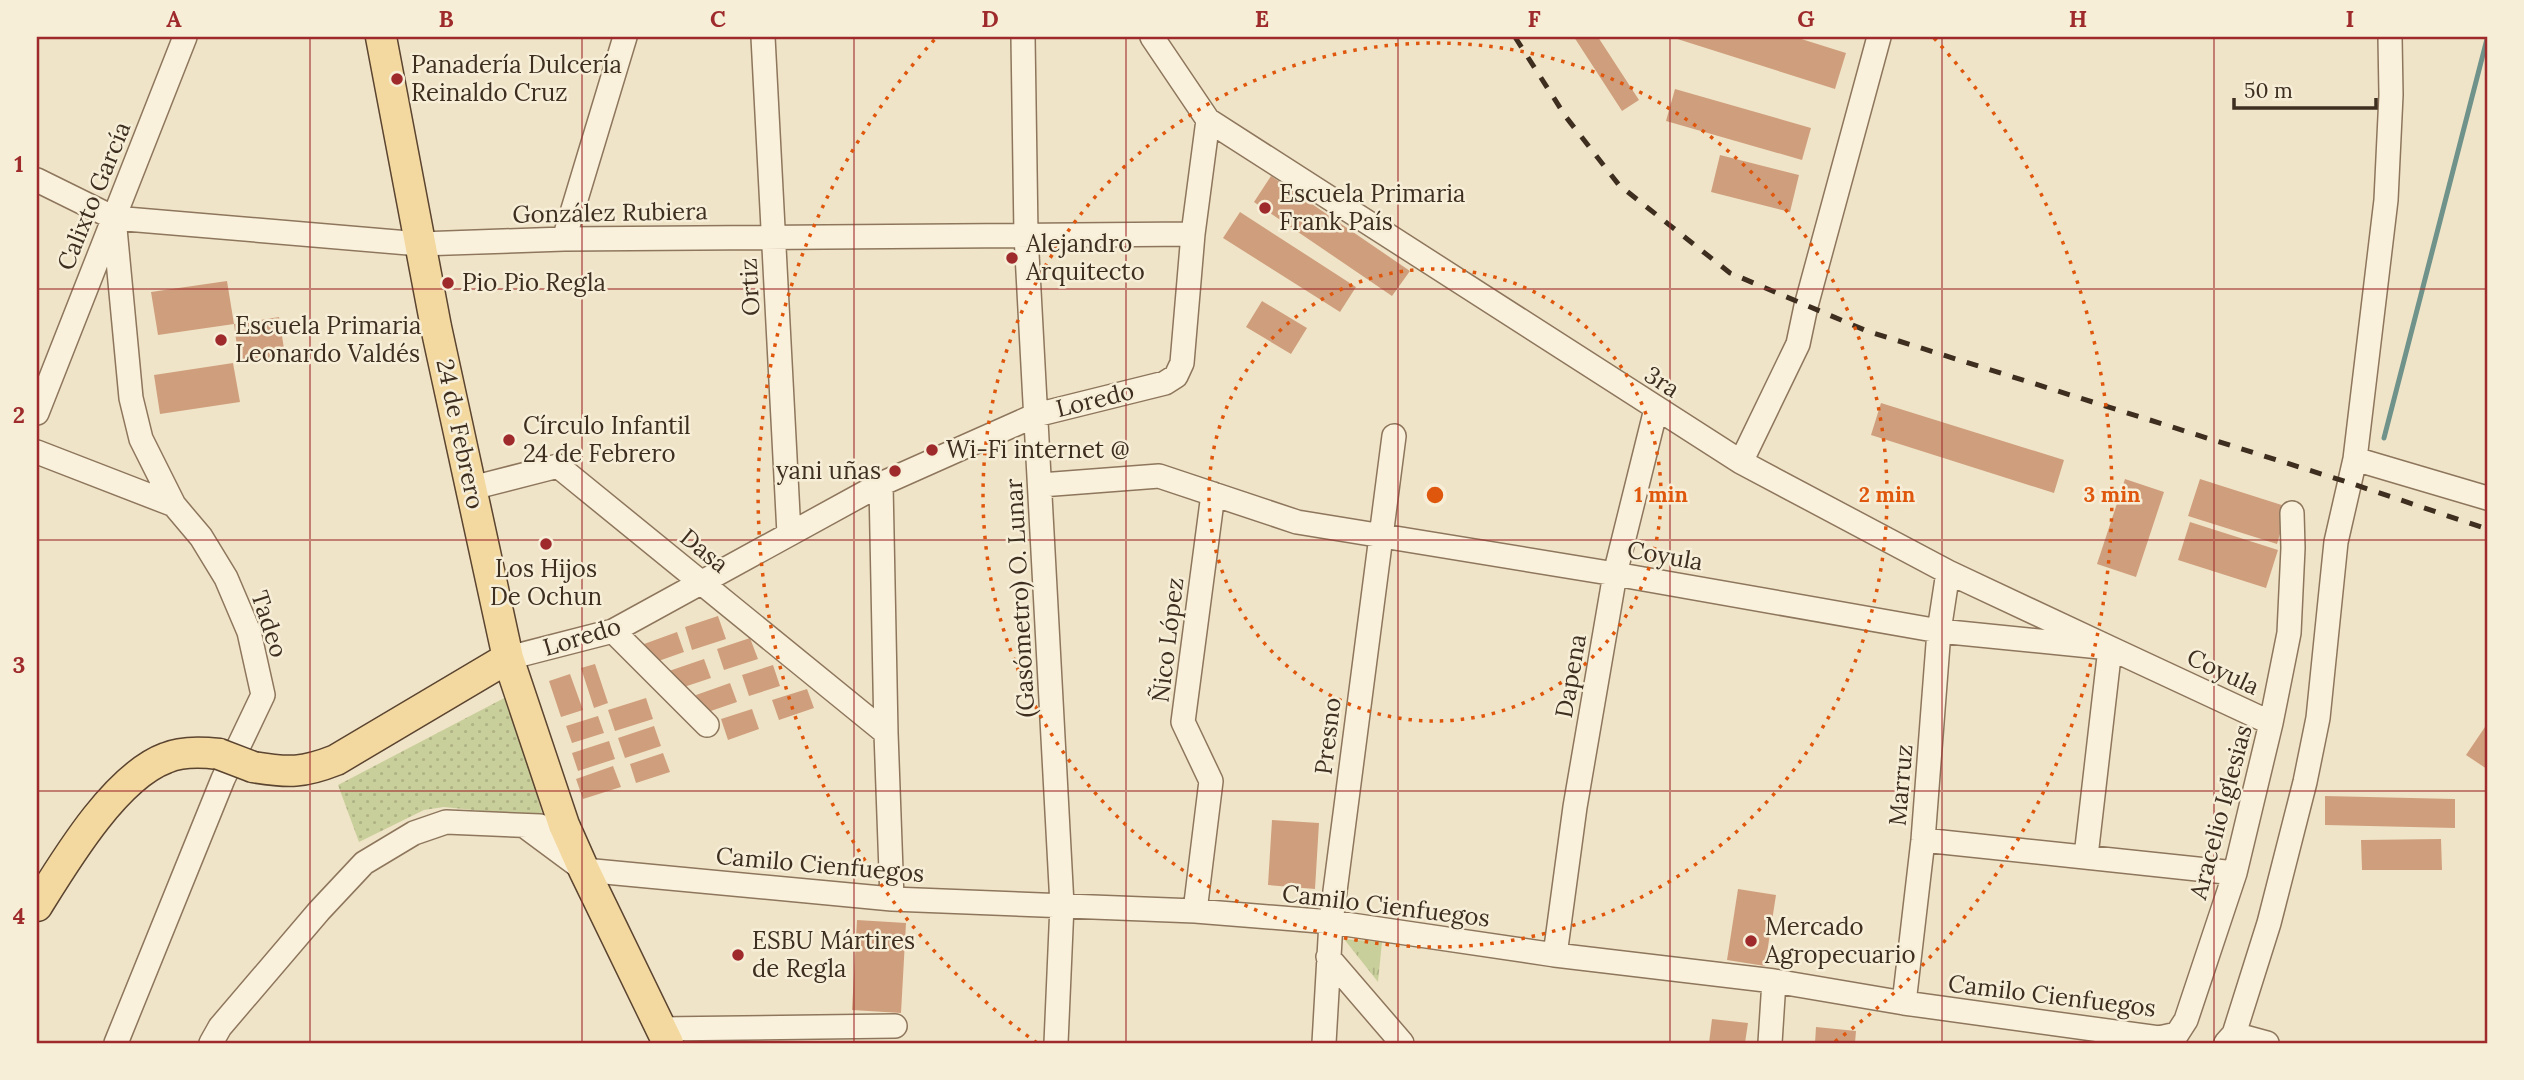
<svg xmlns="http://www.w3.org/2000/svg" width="2524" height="1080" viewBox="0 0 2524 1080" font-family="Lora,serif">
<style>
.grass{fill:url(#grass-dots)}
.park{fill:url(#park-tufts)}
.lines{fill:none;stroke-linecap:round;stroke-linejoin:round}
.stream{stroke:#6f938a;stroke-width:5}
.building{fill:#cf9f7d}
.minor-casing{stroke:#8d765c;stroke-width:26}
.major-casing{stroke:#5b4430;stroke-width:33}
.minor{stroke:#faf1dc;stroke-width:23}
.major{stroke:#f3d9a0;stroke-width:30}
.rail{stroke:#3d2e20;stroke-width:5;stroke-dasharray:12 12;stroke-linecap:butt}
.major-bridge-casing{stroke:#5b4430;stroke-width:33;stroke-linecap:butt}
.major-bridge{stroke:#f3d9a0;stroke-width:30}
.grid{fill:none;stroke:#9e2a2b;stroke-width:2;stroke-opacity:0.55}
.ring{fill:none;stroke:#df570d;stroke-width:3.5;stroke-dasharray:3.5 7}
.poi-dot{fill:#9e2a2b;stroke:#f7eed8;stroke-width:2.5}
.labels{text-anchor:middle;stroke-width:5;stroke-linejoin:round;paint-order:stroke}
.poi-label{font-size:24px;fill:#3d2e20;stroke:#f7eed8;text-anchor:start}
.street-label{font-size:24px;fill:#3d2e20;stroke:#f7eed8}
.centre{fill:#df570d;stroke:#f7eed8;stroke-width:3.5}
.ring-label{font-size:21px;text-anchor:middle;font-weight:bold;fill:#df570d;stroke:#f7eed8;stroke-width:5;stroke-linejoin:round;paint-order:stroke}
.neatline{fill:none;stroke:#9e2a2b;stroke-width:2.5}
.grid-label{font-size:23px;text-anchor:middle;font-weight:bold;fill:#9e2a2b}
</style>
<defs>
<pattern id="grass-dots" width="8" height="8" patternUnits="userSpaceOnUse" patternTransform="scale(1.75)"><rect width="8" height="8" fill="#c9cf9b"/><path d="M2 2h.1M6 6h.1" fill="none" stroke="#aeb285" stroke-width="1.8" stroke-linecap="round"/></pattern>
<pattern id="park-tufts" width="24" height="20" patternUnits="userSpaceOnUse" patternTransform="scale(1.75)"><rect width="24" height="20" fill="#c9cf9b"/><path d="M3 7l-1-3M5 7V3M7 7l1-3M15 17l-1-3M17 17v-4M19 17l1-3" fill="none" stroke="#aeb285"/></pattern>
</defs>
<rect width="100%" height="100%" fill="#f0e4c8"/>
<!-- grass -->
<path class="grass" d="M 510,695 L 543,817 L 444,807 L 424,810 L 359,842 L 338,785 Z"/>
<!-- park -->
<path class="park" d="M 1344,939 L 1382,942 L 1378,982 Z"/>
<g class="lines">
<!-- stream -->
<path class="stream" d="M 2384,438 L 2487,39"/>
</g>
<!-- building -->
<path class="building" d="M 1574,37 L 1598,37 L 1639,100 L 1622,111 Z
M 1671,37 L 1795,37 L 1846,53 L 1835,89 Z
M 1675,89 L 1811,128 L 1802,160 L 1666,121 Z
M 1720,155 L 1799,175 L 1790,212 L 1711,192 Z
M 1271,176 L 1410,271 L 1392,296 L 1254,202 Z
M 1240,212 L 1356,287 L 1340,312 L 1223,238 Z
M 227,281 L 234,324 L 158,335 L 151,292 Z
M 1262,301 L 1307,328 L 1291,354 L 1246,327 Z
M 279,317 L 285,355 L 239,362 L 234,324 Z
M 233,363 L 240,402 L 160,414 L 154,375 Z
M 1881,403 L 2064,460 L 2054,493 L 1871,435 Z
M 2125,479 L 2164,492 L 2136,577 L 2097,564 Z
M 2200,479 L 2288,507 L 2277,544 L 2188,516 Z
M 2190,522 L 2278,550 L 2266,588 L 2178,560 Z
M 718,616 L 726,639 L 692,650 L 685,627 Z
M 677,632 L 684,652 L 650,664 L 644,644 Z
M 750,638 L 758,659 L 724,670 L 717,649 Z
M 704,659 L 711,678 L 675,690 L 669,671 Z
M 595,664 L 608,703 L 594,708 L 581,668 Z
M 773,665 L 780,686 L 749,696 L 742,675 Z
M 570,674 L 583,710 L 561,717 L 549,681 Z
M 730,683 L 737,702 L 702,714 L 696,695 Z
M 807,689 L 814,708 L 779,720 L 772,700 Z
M 646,698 L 653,719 L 615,731 L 608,710 Z
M 752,709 L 759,729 L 728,740 L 721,719 Z
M 598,716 L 604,733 L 572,743 L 566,726 Z
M 2487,724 L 2487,769 L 2466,755 Z
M 654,726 L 661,746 L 625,758 L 618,738 Z
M 609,741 L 615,759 L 578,771 L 572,753 Z
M 663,753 L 670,772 L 636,783 L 630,764 Z
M 613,766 L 621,787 L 583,799 L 576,779 Z
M 2325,796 L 2455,799 L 2455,828 L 2325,825 Z
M 1272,820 L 1319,823 L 1315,889 L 1268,885 Z
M 2441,839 L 2442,870 L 2362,870 L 2361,840 Z
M 1738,889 L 1776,895 L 1765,966 L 1727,960 Z
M 857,920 L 906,923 L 901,1013 L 852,1010 Z
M 1712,1019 L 1748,1023 L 1745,1043 L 1709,1043 Z
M 1816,1027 L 1856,1031 L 1855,1043 L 1815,1043 Z"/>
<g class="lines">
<!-- minor casing -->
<g class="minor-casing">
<path id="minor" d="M 763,37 L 789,534
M 1023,37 L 1026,235 L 1062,905 L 1056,1043
M 1208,120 L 1741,462 L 1948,572 L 2110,648 L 2086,856
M 37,180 L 114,218 L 420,244 L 564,239 L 1193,234
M 114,218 L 131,398 L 141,439 L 174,505 L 201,537 L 226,578 L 249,632 L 263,695 L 223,779 L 116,1043
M 564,239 L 625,37
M 37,413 L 185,37
M 37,452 L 174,505
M 2355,459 L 2487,498
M 1741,462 L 1798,344 L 1806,306 L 1879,37
M 881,484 L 886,733 L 892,899
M 1041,485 L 1159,476 L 1297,522 L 1615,574 L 1939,631 L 2110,648 L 2271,723
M 472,488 L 558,466 L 886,733
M 613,631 L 707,725
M 508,658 L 613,631 L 881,484 L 1036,415 L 1165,383 L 1176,376 L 1182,363 L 1193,234 L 1208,120 L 1152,37
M 526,827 L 584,870 L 892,899 L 1195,911 L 1331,922 L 1555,955 L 1774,981 L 1904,1003 L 2159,1038 L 2177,1034 L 2186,1020 L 2235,873 L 2271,723 L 2289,633 L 2293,548 L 2292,513
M 1923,840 L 2235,873
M 1195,911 L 1211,781 L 1183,722 L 1213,494
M 1555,955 L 1575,807 L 1615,574 L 1656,409
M 1328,957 L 1402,1043
M 1904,1003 L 1923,840 L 1939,631 L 1948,572
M 659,1029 L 895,1026
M 2234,1034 L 2267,1043
M 211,1043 L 220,1027 L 319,911 L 364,863 L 414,833 L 446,822 L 540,826
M 1324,1043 L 1331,922 L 1394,436
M 1770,1043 L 1774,981
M 2226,1043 L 2234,1034 L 2269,923 L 2305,782 L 2318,718 L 2336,542 L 2355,459 L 2386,200 L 2391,95 L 2390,37"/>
</g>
<!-- major casing -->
<g class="major-casing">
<path id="major" d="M 381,37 L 436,327 L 508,658 L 564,825 L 584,870 L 668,1043
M 253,767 C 289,773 303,773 336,760 L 508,658
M 37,906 C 65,861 115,777 166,758 C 182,751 202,752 219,754"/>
</g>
<!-- minor -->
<use href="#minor" class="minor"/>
<!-- major -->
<use href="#major" class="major"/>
<!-- rail -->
<path class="rail" d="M 1515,37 L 1566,117 L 1619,185 L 1730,273 L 1867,331 L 2350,483 L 2487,529"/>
<!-- major-bridge casing -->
<g class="major-bridge-casing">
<path id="major-bridge" d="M 219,754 L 253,767"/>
</g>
<!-- major-bridge -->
<use href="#major-bridge" class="major-bridge"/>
</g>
<!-- grid -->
<path class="grid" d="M 310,37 L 310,1043M 582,37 L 582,1043M 854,37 L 854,1043M 1126,37 L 1126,1043M 1398,37 L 1398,1043M 1670,37 L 1670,1043M 1942,37 L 1942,1043M 2214,37 L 2214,1043M 37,289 L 2487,289M 37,540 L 2487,540M 37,791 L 2487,791"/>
<!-- distance rings -->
<g class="ring">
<circle cx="1435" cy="495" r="226"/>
<circle cx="1435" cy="495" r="452"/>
<path d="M1037 1043A677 677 0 0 1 936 38M1934 38A677 677 0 0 1 1833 1043"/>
</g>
<!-- markers -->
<g class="poi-dot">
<circle cx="397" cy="79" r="7"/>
<circle cx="1265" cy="208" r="7"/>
<circle cx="1012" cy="258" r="7"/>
<circle cx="448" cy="283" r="7"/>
<circle cx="221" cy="340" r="7"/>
<circle cx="509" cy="440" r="7"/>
<circle cx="932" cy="450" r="7"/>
<circle cx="895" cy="471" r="7"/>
<circle cx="546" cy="544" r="7"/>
<circle cx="1751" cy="941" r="7"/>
<circle cx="738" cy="955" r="7"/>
</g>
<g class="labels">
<!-- poi labels -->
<g class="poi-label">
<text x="411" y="73">Panadería Dulcería<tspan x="411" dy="28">Reinaldo Cruz</tspan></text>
<text x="1279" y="202">Escuela Primaria<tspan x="1279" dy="28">Frank País</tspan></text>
<text x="1026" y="252">Alejandro<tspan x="1026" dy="28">Arquitecto</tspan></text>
<text x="462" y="291">Pio Pio Regla</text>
<text x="235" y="334">Escuela Primaria<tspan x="235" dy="28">Leonardo Valdés</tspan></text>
<text x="523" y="434">Círculo Infantil<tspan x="523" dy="28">24 de Febrero</tspan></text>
<text x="946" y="458">Wi-Fi internet @</text>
<text x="881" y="479" text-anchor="end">yani uñas</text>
<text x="546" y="577" text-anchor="middle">Los Hijos<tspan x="546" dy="28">De Ochun</tspan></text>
<text x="1765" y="935">Mercado<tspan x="1765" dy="28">Agropecuario</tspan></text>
<text x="752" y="949">ESBU Mártires<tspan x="752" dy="28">de Regla</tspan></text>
</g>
<!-- street labels -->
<g class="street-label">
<text transform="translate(94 196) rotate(-68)" y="8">Calixto García</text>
<text transform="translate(610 213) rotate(-1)" y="8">González Rubiera</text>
<text transform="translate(750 287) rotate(-93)" y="8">Ortiz</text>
<text transform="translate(1662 382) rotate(33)" y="8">3ra</text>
<text transform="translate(1095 400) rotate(-14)" y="8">Loredo</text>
<text transform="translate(460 434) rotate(78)" y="8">24 de Febrero</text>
<text transform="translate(704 551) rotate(39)" y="8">Dasa</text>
<text transform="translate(1665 556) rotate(10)" y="8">Coyula</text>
<text transform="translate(1020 598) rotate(-93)" y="8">(Gasómetro) O. Lunar</text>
<text transform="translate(269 624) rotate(72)" y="8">Tadeo</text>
<text transform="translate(582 637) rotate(-17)" y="8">Loredo</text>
<text transform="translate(1168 640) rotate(-83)" y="8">Ñico López</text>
<text transform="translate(2223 672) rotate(25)" y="8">Coyula</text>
<text transform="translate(1571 676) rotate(-80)" y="8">Dapena</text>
<text transform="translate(1328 736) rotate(-83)" y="8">Presno</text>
<text transform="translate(1901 785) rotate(-85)" y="8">Marruz</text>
<text transform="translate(2221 812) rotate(-75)" y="8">Aracelio Iglesias</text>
<text transform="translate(820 865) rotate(5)" y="8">Camilo Cienfuegos</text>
<text transform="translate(1386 906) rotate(7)" y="8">Camilo Cienfuegos</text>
<text transform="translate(2052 996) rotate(7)" y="8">Camilo Cienfuegos</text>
</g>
</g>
<circle cx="1435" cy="495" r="10" class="centre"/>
<g class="ring-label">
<text x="1661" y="502">1 min</text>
<text x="1887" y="502">2 min</text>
<text x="2112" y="502">3 min</text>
</g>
<!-- border -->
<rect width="2524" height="1080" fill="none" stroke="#f7eed8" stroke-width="77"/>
<!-- scale -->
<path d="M2234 98v10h142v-10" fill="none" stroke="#3d2e20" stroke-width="3.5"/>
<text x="2244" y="98" font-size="21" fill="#3d2e20" stroke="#f7eed8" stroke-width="5" paint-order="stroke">50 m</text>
<rect x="38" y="38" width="2448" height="1004" class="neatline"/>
<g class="grid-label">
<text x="174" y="27">A</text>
<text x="446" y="27">B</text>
<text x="718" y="27">C</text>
<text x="990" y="27">D</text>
<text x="1262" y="27">E</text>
<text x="1534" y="27">F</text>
<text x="1806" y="27">G</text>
<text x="2078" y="27">H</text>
<text x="2350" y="27">I</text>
<text x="19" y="172">1</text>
<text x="19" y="423">2</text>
<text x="19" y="673">3</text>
<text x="19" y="924">4</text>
</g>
</svg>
